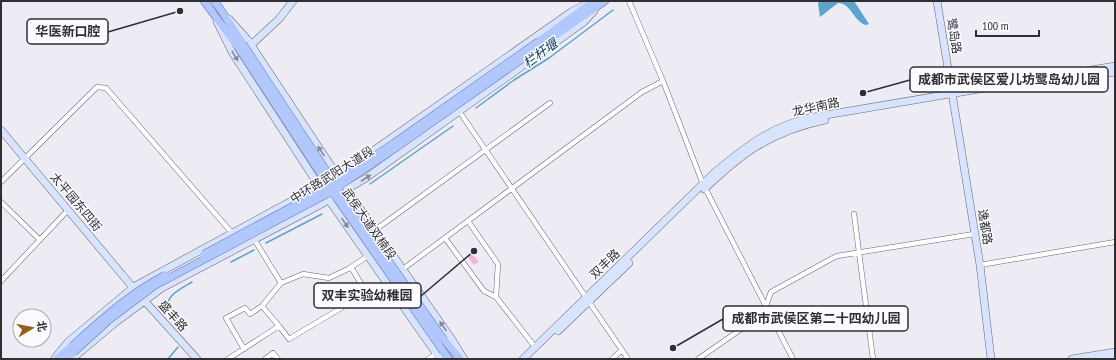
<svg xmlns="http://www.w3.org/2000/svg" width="1116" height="360" viewBox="0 0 1116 360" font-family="'PT Sans Narrow','Noto Sans SC',sans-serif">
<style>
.pitch{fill:#f4b5d4}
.water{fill:#5ea2ce}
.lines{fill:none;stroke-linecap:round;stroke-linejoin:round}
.stream{stroke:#5ea2ce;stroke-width:1.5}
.street-casing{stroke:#68676f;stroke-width:5.5}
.secondary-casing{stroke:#68676f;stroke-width:8}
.primary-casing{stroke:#637ab3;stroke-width:8}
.street{stroke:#fff;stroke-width:4.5}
.secondary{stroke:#d8e3fd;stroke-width:7}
.primary{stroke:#b2c7fb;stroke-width:7}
.primary-bridge-casing{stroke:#637ab3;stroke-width:8;stroke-linecap:butt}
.primary-bridge{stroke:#b2c7fb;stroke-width:7}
.oneway{fill:#848998}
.labels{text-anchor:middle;stroke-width:3;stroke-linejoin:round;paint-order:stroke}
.street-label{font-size:12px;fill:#302f32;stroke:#fafaff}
.water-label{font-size:13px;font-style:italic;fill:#003a57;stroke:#fafaff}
.leader{fill:none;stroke:#302f32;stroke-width:1.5}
.callout-dot{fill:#302f32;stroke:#fafaff;stroke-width:1.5}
.callout{fill:#fafaff;stroke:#302f32;stroke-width:1.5}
.callout-label{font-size:13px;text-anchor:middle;font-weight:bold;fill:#302f32}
</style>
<rect width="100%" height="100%" fill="#edecf5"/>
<!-- pitch -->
<path class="pitch" d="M 472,253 L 479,262 L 474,265 L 467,256 Z"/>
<!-- water -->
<path class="water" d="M 820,1 L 854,1 L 869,24 L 866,25 C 854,22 851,3 838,3 L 820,17 L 818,3 Z"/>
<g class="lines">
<!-- stream -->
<path class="stream" d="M 476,108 L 514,80 L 549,58 L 613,10
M 370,184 L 453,126
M 266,243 L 322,214
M 231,262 L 254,250
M 180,324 C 177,320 172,316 170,312 C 161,297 182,288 192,282
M 168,359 L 178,347"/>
<!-- street casing -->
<g class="street-casing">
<path id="street" d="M 629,1 L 663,81 L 703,184 L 793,359
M 459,111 L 628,359
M 1,182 L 97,87 L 106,88 L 232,233
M 1,202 L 40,240
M 854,214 L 873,359
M 468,221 L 498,264 L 496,297 L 535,347
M 375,230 L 550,103
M 445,238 L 484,291 L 496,297
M 254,239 L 281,283
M 980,265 L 1115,242
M 403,269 L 642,92 L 663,81
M 1,281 L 68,210
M 262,306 L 279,326
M 244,349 L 226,318 L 245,308 L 250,314 L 262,306 L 281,283 L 303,274 L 329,278 L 348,269 L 368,256
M 228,359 L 279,326 L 289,339 L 358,298 L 363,287 L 351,267
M 265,359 L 273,353 L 278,359
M 428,359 L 436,354
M 612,359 L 622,350
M 698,359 L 763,314 L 771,292 L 831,259 L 837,256 L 974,234"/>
</g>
<!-- secondary casing -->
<g class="secondary-casing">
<path id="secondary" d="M 937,1 L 980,265 L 991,359
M 229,19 L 247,39 L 339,178
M 217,22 L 232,52 L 319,186 L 440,359
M 251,45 L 279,19 L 293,1
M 1013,88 L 1115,72
M 1,130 L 135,290
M 345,187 L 451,338 L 464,359
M 704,189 C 720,175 736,159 754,148 C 776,134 801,125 825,120
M 142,298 L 197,359
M 558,331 L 629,263
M 55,358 L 68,342 L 135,286 L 319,186 L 350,167 L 571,12 L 587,4
M 72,359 L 116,322 L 162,288 L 318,206 L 366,178 L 584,22 L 594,11
M 523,359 L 715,172 C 747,146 767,129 808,118 L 1115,66
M 1072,359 L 1115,352
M 1104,359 L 1115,357"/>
</g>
<!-- primary casing -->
<g class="primary-casing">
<path id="primary" d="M 204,1 L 238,47
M 215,1 L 243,44
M 539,41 L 594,1
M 542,45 L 605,1
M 444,340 L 460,359
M 443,351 L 449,359
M 57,359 L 72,346
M 66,359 L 74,352"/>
</g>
<!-- street -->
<use href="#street" class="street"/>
<!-- secondary -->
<use href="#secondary" class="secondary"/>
<!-- primary -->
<use href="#primary" class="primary"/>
<!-- primary-bridge casing -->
<g class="primary-bridge-casing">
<path id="primary-bridge" d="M 243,44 L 343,196 L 444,340
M 238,47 L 336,197 L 443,351
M 204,254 L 323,190 L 394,143 L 539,41
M 72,346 C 101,320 130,293 165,275
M 74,352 L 109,320 L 154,286 L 327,194 L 394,149 L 542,45"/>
</g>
<!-- primary-bridge -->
<use href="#primary-bridge" class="primary-bridge"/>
</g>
<!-- one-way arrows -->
<defs><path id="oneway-solid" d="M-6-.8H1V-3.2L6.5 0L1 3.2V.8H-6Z"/></defs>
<g class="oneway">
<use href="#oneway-solid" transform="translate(235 56) rotate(58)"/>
<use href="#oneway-solid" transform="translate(321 151) rotate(-123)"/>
<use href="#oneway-solid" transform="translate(366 178) rotate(-33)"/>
<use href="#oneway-solid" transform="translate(345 223) rotate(55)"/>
<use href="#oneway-solid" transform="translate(443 326) rotate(-125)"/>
</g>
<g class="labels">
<!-- street labels -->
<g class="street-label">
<text transform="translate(954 36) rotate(80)" y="4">鹭岛路</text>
<text transform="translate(816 107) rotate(-12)" y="4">龙华南路</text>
<text transform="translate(332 175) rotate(-32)" y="4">中环路武阳大道段</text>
<text transform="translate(76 202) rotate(50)" y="4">太平园东四街</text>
<text transform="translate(369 224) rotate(55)" y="4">武侯大道双楠段</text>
<text transform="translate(985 227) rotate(81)" y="4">逸都路</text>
<text transform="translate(605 264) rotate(-44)" y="4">双丰路</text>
<text transform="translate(173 316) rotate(48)" y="4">盛丰路</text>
</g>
<!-- water labels -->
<g class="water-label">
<text transform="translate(540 53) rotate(-36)" y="5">栏杆堰</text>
</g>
</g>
<!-- callouts -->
<path class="leader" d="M180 11L108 32M863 93L910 80M474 251L421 296M673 348L723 319"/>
<g class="callout-dot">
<circle cx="180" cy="11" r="4"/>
<circle cx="863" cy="93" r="4"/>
<circle cx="474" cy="251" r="4"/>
<circle cx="673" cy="348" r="4"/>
</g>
<g class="callout">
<rect x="27" y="19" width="81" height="25" rx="4"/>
<rect x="910" y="67" width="198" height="25" rx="4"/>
<rect x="314" y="283" width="107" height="25" rx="4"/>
<rect x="723" y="306" width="185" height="25" rx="4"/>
</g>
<g class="callout-label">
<text x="68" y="36">华医新口腔</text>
<text x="1009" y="84">成都市武侯区爱儿坊鹭岛幼儿园</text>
<text x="367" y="300">双丰实验幼稚园</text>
<text x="816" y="323">成都市武侯区第二十四幼儿园</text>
</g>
<!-- border -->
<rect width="1116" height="360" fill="none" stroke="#302f32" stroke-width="4"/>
<!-- north arrow -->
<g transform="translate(32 328) rotate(80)"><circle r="19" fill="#fafaff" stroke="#a9a9ad"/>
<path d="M0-3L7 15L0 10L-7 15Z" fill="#956015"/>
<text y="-6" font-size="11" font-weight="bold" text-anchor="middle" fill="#302f32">北</text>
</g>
<!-- scale -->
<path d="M976 30v6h63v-6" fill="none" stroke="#302f32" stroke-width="2"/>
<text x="982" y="30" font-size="12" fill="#302f32" stroke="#fafaff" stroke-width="3" paint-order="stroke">100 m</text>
</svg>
